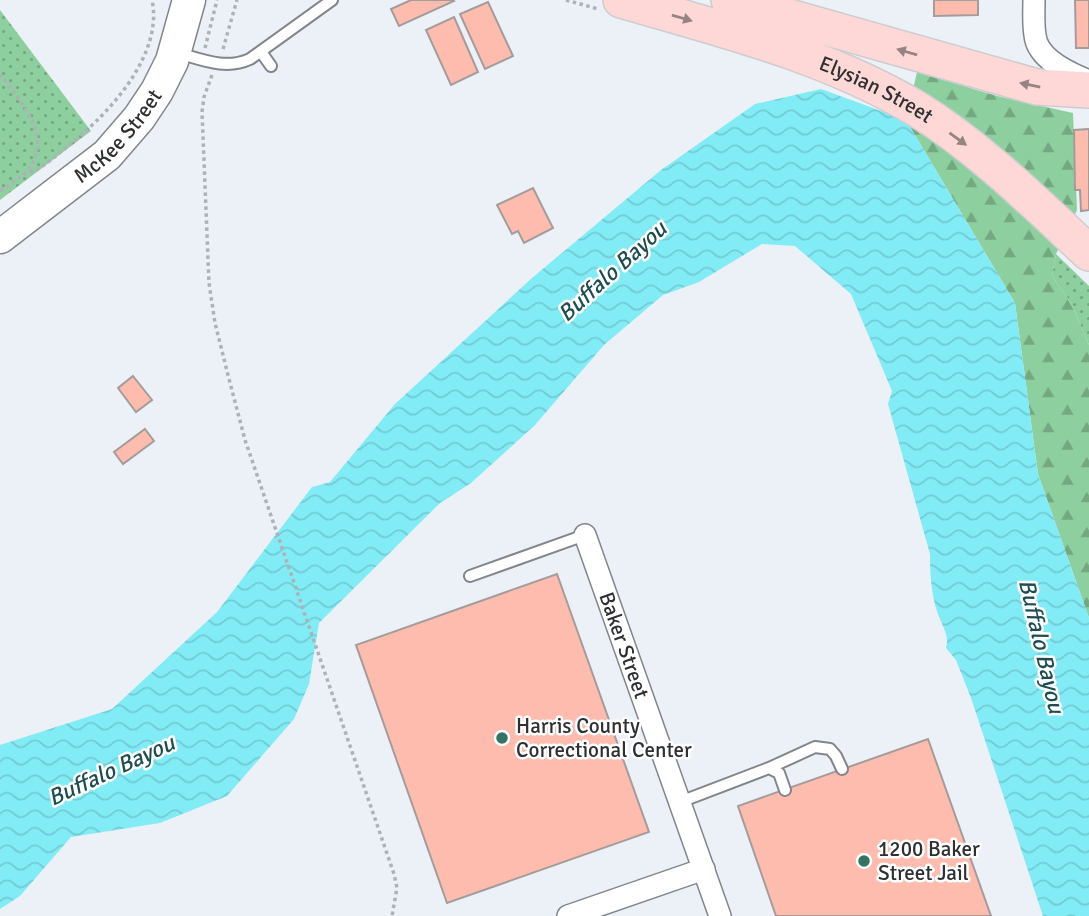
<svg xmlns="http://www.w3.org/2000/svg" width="1089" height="916" viewBox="0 0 1089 916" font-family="Signika,sans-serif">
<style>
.grass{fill:url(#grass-dots)}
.forest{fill:url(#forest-firs)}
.water{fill:url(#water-waves)}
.building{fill:#febcaf;stroke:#a49c9a;stroke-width:2}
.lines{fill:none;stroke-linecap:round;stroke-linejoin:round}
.service-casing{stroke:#81868b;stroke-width:14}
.minor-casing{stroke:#81868b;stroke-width:24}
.secondary-casing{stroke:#81868b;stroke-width:35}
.primary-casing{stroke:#cdcdce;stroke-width:38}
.path{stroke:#aeb2b7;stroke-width:3.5;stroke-dasharray:3.5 3.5;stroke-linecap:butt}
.service{stroke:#fff;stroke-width:10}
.minor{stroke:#fff;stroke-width:21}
.secondary{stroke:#fff;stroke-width:32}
.primary{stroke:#fed7d7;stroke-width:35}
.oneway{fill:#968384}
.poi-dot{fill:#327363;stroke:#fff;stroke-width:2.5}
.labels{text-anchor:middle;stroke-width:5;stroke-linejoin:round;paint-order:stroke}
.street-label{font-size:21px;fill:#2d2f31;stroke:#fff}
.poi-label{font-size:21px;fill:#2d2f31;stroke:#fff;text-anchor:start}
.water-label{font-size:23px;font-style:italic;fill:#1d4d51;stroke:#fff}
</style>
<defs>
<pattern id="grass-dots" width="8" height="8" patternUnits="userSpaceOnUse" patternTransform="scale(1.75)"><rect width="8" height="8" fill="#8dcf9e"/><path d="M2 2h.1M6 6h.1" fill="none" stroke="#74a881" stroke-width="1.8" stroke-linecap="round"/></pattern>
<pattern id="forest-firs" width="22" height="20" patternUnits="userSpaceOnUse" patternTransform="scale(1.75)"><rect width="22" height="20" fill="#8dcf9e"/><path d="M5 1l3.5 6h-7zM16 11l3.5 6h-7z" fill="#74a881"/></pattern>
<pattern id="water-waves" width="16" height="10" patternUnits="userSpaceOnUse" patternTransform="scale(1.75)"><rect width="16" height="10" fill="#82ecf6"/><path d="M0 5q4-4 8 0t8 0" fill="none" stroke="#71cbd3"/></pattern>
</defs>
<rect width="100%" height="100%" fill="#ecf1f7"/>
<!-- grass -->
<path class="grass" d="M 0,10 L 91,131 L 0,200 Z
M 1056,254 L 1089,286 L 1089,345 L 1071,303 L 1052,276 Z"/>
<!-- forest -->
<path class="forest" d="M 917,72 L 997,96 L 1073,113 L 1077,210 L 1056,254 L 1052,276 L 1071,303 L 1089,345 L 1089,618 L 1038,474 L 1015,303 L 906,120 Z"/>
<!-- water -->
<path class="water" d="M 821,89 L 906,120 L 1015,303 L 1038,474 L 1089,618 L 1089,916 L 1043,916 L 971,698 L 956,660 L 946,648 C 950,634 941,625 937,611 C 931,593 930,573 930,554 L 888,404 L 892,391 L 851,294 L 795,246 L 762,244 L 699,282 L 663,295 L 604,345 L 535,425 L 471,483 L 440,503 L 319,623 L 309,684 L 294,719 L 227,796 L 160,823 L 71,837 L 20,896 L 0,909 L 0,745 L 112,709 L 217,612 L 312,487 L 330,482 L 395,404 L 532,278 L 661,170 L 755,104 Z"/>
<!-- building -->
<path class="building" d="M 411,0 L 453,0 L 454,1 L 399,26 L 391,9 Z
M 934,0 L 978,0 L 978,15 L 934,16 Z
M 1075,0 L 1089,0 L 1089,48 L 1076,48 Z
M 488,2 L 513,56 L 485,69 L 460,14 Z
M 454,17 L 478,72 L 451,85 L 426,30 Z
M 1089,129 L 1089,210 L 1081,211 L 1080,190 L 1075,190 L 1074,130 Z
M 533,188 L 553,228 L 524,243 L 518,231 L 512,234 L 497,205 Z
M 133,376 L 152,400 L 136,412 L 118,388 Z
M 145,429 L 154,441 L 123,464 L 114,452 Z
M 557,574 L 649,832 L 447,903 L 356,645 Z
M 928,739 L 991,916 L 776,916 L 738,806 Z"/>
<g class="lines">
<!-- service casing -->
<g class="service-casing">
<path id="service" d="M 261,52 L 271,66
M 178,53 C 203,60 226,70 250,59 L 332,0
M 470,576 L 585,535
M 769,768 L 779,773 L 785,790
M 680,802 L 769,768 L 815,747 L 830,749 L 836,756 L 842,769"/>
</g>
<!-- minor casing -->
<g class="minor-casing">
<g id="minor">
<path d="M 1034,0 C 1034,11 1033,23 1035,35 C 1037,59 1069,73 1089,81"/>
<path id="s1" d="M 585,535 L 720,916"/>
<path d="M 568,916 L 704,869"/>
</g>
</g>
<!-- secondary casing -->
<g class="secondary-casing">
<g id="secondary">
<path id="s2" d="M 0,237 L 107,155 L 139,118 L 157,91 L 172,61 L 189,0"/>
</g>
</g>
<!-- primary casing -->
<g class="primary-casing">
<g id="primary">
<path id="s3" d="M 621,0 C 721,29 827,55 917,109 C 980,148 1035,203 1089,253"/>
<path d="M 729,0 L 1037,87 L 1089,90"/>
</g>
</g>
<!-- path -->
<path class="path" d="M 566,0 L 598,9
M 205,48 L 217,0
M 223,49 L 237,0
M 0,74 C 20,101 56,138 26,172 C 21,178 8,185 0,192
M 212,75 L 204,97 L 202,112 L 209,283 L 215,323 L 228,375 L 245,440 L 394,874 L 397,888 L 392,916
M 23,175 C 39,171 51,160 64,149 C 105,118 164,57 152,0"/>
<!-- service -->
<use href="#service" class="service"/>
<!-- minor -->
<use href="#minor" class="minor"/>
<!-- secondary -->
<use href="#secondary" class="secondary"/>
<!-- primary -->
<use href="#primary" class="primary"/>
</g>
<!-- one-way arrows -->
<defs><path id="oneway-solid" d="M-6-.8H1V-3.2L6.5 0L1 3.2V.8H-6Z" transform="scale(1.75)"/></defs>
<g class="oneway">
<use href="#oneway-solid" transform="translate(682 18) rotate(16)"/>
<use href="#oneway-solid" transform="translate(907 52) rotate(-164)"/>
<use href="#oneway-solid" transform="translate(1030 85) rotate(-168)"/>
<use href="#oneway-solid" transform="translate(958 139) rotate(36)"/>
</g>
<!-- markers -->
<g class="poi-dot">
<circle cx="502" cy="738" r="7"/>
<circle cx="864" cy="861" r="7"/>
</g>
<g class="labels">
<!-- street labels -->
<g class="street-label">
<text dy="7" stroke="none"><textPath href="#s3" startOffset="271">Elysian Street</textPath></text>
<text dy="7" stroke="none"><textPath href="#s2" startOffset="156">McKee Street</textPath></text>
<text dy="7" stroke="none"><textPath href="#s1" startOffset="117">Baker Street</textPath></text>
</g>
<!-- poi labels -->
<g class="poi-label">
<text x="516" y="733">Harris County<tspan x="516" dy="24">Correctional Center</tspan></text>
<text x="878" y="856">1200 Baker<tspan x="878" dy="24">Street Jail</tspan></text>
</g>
<!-- water labels -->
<g class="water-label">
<text transform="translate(612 271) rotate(-42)" y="8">Buffalo Bayou</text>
<text transform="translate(1042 646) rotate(77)" y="8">Buffalo Bayou</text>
<text transform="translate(111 770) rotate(-25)" y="8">Buffalo Bayou</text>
</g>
</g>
</svg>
